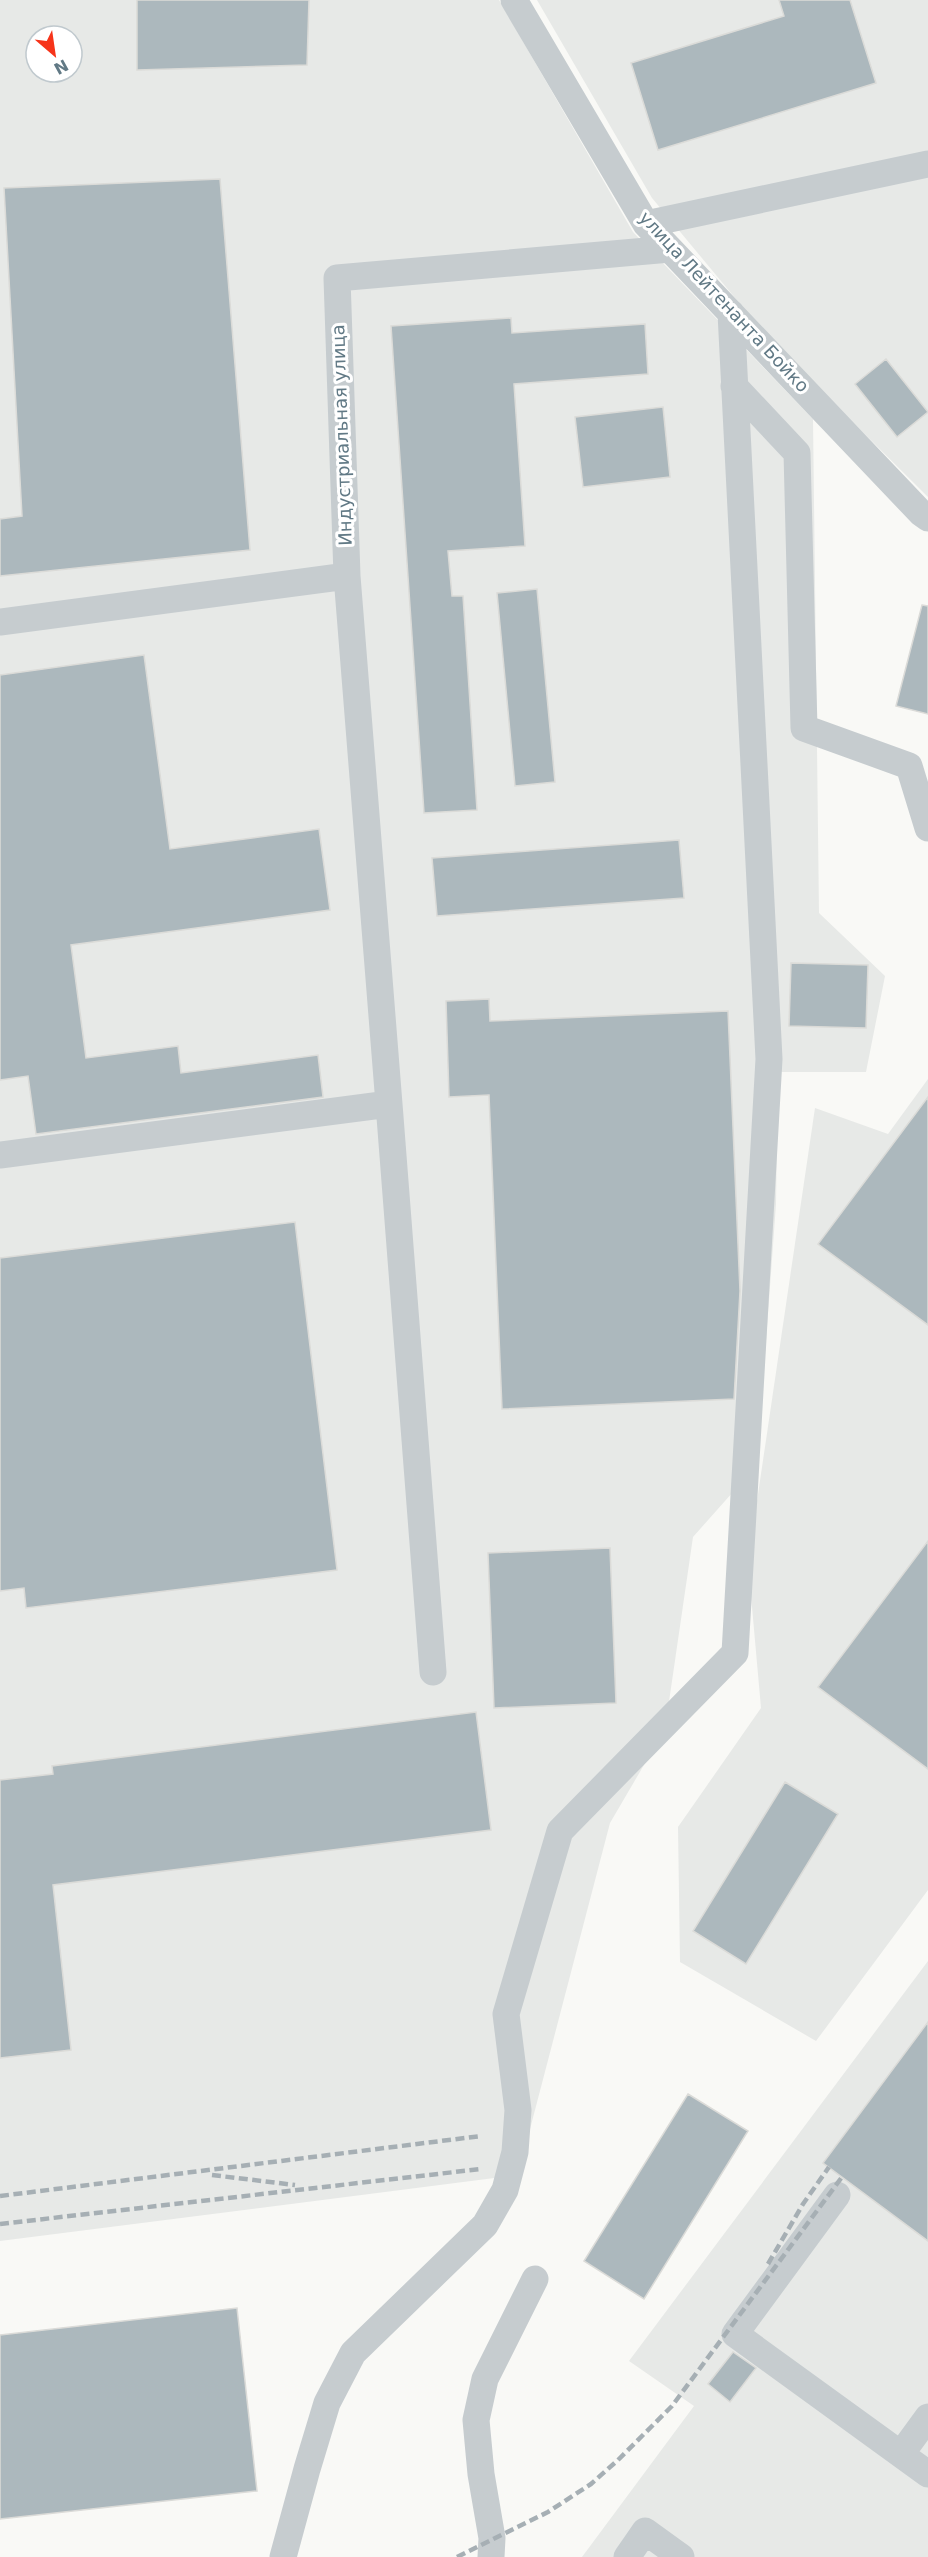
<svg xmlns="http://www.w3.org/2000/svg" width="928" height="2557" viewBox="0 0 928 2557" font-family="'DejaVu Sans',sans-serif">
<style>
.built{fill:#e7e9e7;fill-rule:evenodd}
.building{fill:#acb8bd;stroke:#dbdbd8;stroke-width:1.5}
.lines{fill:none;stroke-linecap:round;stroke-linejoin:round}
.minor{stroke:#c6cccf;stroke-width:27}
.rail{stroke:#a6afb4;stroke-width:4.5;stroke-dasharray:9 4.5;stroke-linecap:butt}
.labels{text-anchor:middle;stroke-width:6;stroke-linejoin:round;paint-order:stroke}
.street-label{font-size:18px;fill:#617985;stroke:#fff}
</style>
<rect width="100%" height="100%" fill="#f9f9f6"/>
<!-- built -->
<path class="built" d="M 0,0 L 499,0 L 633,232 L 813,419 L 819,913 L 885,976 L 866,1072 L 778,1072 L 776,1204 L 757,1465 L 693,1537 L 665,1729 L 610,1823 L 518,2175 L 0,2241 ZM 36,36 L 72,36 L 72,72 L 36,72 Z
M 537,0 L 928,0 L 928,497 L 770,340 L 652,198 Z
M 928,1079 L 928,1890 L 816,2041 L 680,1962 L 678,1827 L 761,1708 L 748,1562 L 815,1108 L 888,1134 Z
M 928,1961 L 928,2557 L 582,2557 L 694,2406 L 629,2361 Z"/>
<!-- building -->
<path class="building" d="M 137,0 L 309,0 L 307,65 L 137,70 Z
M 779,0 L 850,0 L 876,83 L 658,150 L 631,63 L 784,16 Z
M 220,179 L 250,550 L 0,576 L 0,519 L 22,516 L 4,188 Z
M 511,318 L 512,333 L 645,324 L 648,374 L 514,384 L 525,546 L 448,551 L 452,596 L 463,596 L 477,810 L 424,813 L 391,326 Z
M 886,359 L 928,412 L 897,437 L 855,384 Z
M 663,407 L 670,477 L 583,487 L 575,417 Z
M 537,589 L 555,782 L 515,786 L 497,593 Z
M 922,605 L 928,606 L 928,714 L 896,706 Z
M 144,655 L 170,849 L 319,829 L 330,910 L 71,945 L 86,1058 L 178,1046 L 181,1073 L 318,1055 L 323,1097 L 36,1134 L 28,1076 L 0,1080 L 0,675 Z
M 679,840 L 684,898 L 437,916 L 432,858 Z
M 791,963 L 868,965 L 866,1028 L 789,1026 Z
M 489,999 L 490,1021 L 728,1011 L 740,1291 L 734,1399 L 502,1409 L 489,1095 L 449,1097 L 446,1001 Z
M 928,1097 L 928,1325 L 818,1244 Z
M 295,1222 L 337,1570 L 26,1608 L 24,1588 L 0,1591 L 0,1258 Z
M 928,1541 L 928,1769 L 818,1687 Z
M 610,1548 L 616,1703 L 494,1708 L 488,1553 Z
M 476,1712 L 491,1830 L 53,1885 L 71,2050 L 0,2058 L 0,1780 L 53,1774 L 52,1766 Z
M 785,1782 L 838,1814 L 746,1964 L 693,1931 Z
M 928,2022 L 928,2241 L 823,2163 Z
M 688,2094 L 748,2131 L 644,2299 L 584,2261 Z
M 237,2308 L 257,2491 L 0,2519 L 0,2335 Z
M 733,2352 L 756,2368 L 730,2402 L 708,2384 Z"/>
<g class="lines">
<!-- minor -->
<path class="minor" d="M 514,0 L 646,224 L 921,513 L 928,518
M 646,224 L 928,164
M 734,386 L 797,453 L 804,728 L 909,766 L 928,828
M 0,622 L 347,576 L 337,278 L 670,249
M 389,1104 L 433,1672
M 0,1155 L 389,1104 L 347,576
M 837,2195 L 735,2334 L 928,2474
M 901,2454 L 928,2417
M 283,2557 L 307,2469 L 327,2403 L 353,2353 L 485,2225 L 505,2190 L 515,2152 L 518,2110 L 506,2014 L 560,1831 L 735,1653 L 769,1059 L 731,313
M 491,2557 L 492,2538 L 481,2474 L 476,2420 L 485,2379 L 535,2279
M 627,2557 L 645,2531 L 681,2557"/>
<!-- rail -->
<path class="rail" d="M 212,2175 L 295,2185
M 0,2196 L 481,2136
M 0,2224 L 481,2169
M 768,2264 L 803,2204 L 829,2167
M 457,2557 L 548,2512 L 591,2484 L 618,2460 L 672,2406 L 842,2177"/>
</g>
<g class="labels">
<!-- street labels -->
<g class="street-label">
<text transform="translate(724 302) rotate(47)" y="6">улица Лейтенанта Бойко</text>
<text transform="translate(342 435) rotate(-92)" y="6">Индустриальная улица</text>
</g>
</g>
<!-- north arrow -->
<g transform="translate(54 54) rotate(151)"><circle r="28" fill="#ffffff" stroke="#c0c9ce" stroke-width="1.5"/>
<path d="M0-4.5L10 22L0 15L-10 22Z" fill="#f6341a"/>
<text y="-9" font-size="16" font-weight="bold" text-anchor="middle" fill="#617985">N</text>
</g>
</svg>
